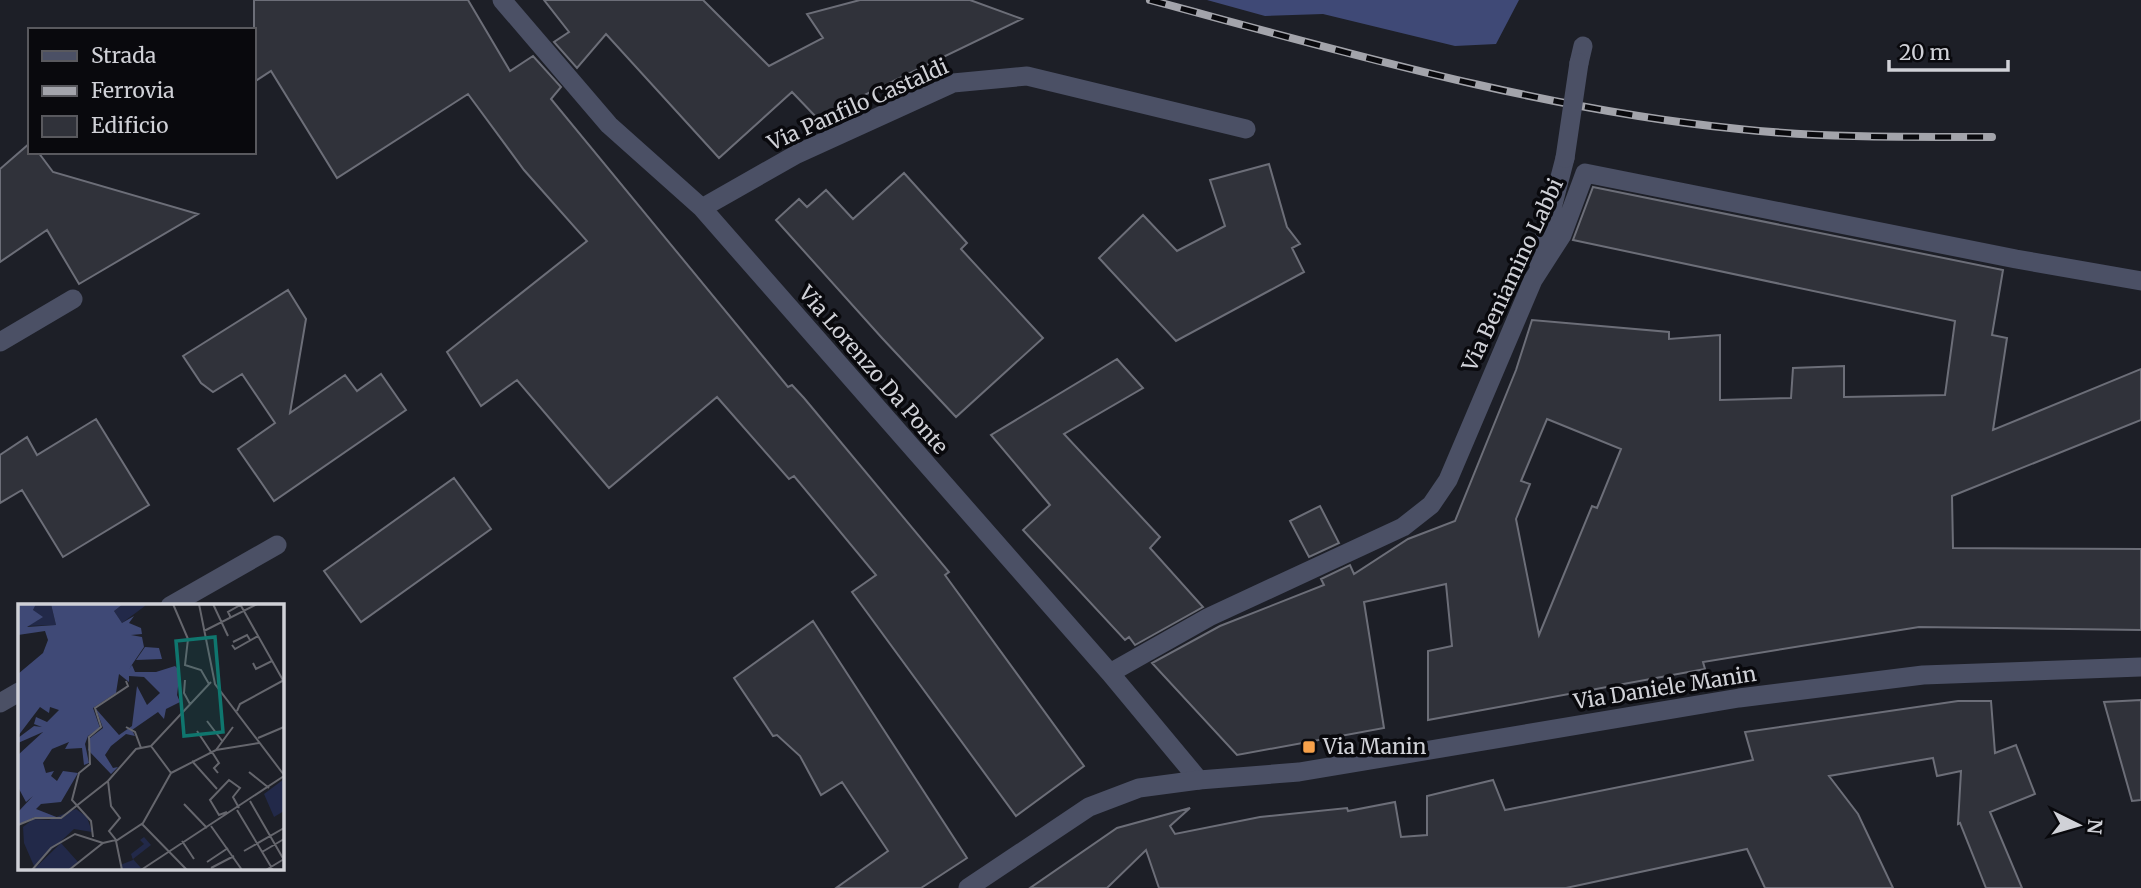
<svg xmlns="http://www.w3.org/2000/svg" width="2141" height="888" viewBox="0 0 2141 888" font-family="Merriweather,serif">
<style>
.forest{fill:#3f4976}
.building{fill:#30323a;stroke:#6c6e78;stroke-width:2;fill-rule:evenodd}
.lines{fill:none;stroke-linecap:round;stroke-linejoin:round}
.minor{stroke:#4b5065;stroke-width:19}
.tertiary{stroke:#4b5065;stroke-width:19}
.rail-casing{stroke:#a3a4ab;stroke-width:8}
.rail{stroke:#09090d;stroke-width:5;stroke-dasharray:16;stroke-linecap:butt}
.minor-bridge{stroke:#4b5065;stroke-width:19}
.poi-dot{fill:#f7a14a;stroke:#09090d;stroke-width:2.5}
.labels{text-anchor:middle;stroke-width:7;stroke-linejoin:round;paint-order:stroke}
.street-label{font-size:21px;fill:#d0d1d7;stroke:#09090d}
.poi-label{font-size:21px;fill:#d0d1d7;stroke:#09090d;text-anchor:start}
.inset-road{fill:none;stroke:#65666d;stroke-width:2}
.view{fill:#0f766e;fill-opacity:0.15;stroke:#0f766e;stroke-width:3.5}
.inset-edge{fill:none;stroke:#d0d1d7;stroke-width:3.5}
</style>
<rect width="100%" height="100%" fill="#1d1f27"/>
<!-- forest -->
<path class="forest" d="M 1207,0 L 1519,0 L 1496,44 L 1455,46 L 1323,14 L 1265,16 Z"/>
<!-- building -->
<path class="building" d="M 254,0 L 468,0 L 510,71 L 533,56 L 561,87 L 551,99 L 788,387 L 792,385 L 804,398 L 949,572 L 945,575 L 1084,766 L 1016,816 L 852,592 L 876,575 L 794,476 L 789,479 L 717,397 L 609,488 L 517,380 L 481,406 L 447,352 L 587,241 L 524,170 L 468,94 L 337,178 L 271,71 L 254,82 Z
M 544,0 L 703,0 L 769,66 L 823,38 L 807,14 L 860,0 L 970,0 L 1022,19 L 817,118 L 792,92 L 719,158 L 606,34 L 577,68 L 554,42 L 569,32 Z
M 30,143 L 30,152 L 38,152 L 53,172 L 198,214 L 79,284 L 47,230 L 0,262 L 0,169 Z
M 1269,164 L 1287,227 L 1300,244 L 1292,248 L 1304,272 L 1176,341 L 1099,258 L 1143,215 L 1177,251 L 1225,226 L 1210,180 Z
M 904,173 L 967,243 L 961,249 L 1043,338 L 956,417 L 882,338 L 776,220 L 799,199 L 807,207 L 826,190 L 853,219 Z
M 1593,187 L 2003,270 L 1992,335 L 2007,338 L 1993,430 L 2141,369 L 2141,420 L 1952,496 L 1953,548 L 2141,549 L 2141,630 L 1919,627 L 1703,662 L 1705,669 L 1428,720 L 1428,651 L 1452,646 L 1446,584 L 1364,602 L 1384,728 L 1237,755 L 1152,663 L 1220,626 L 1324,585 L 1321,579 L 1350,565 L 1354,574 L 1408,539 L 1455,521 L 1516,370 L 1532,320 L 1669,332 L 1669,339 L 1720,335 L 1720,400 L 1791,398 L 1793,368 L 1844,366 L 1844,397 L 1945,395 L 1955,321 L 1573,240 ZM 1547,419 L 1621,449 L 1597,508 L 1592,506 L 1539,635 L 1516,519 L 1530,484 L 1521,481 Z
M 288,290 L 306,319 L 290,413 L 345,375 L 357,391 L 381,374 L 406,410 L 274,501 L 238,449 L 275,423 L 242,374 L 213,392 L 201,383 L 183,356 Z
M 1117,359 L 1143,388 L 1064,434 L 1160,537 L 1150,548 L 1203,607 L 1135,645 L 1129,637 L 1125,640 L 1023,530 L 1050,505 L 991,435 Z
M 96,419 L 149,505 L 63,557 L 22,490 L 0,503 L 0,455 L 27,437 L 37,455 Z
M 454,478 L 491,529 L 361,622 L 324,571 Z
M 1320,506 L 1339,543 L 1309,557 L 1290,521 Z
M 813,621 L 967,858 L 921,888 L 836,888 L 888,851 L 842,782 L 821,795 L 800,756 L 777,735 L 773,736 L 734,678 Z
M 2141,700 L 2141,800 L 2132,801 L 2104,702 Z
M 1958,701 L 1991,701 L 1995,753 L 2016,745 L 2035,794 L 1990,812 L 2022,888 L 1986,888 L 1960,823 L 1958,824 L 1961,771 L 1937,776 L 1933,758 L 1829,776 L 1858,814 L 1893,888 L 1765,888 L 1747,849 L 1566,888 L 1159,888 L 1146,850 L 1107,888 L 1030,888 L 1117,828 L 1190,808 L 1170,826 L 1175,834 L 1260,817 L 1347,808 L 1348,811 L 1395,802 L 1401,837 L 1427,835 L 1427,796 L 1493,780 L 1505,810 L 1753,760 L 1745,732 Z"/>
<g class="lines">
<!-- minor -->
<path class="minor" d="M 502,0 L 609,125 L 702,208 L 1110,673 L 1199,780
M 1579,63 L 1583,46
M 702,208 L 797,154 L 953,83 L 1027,76 L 1246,129
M 1538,262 L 1565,158
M 0,342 L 73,299
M 170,606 L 277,545
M 1110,673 L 1209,617 L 1403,527 L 1431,505 L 1448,480 L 1533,280 L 1562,235 L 1585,173 L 2016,259 L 2141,281
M 0,703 L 19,692"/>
<!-- tertiary -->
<path class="tertiary" d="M 968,888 L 1089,807 L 1139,788 L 1199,780 L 1299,772 L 1739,698 L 1923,675 L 2141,667"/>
<!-- rail casing -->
<g class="rail-casing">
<path id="rail" d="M 1150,0 C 1344,52 1539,109 1739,129 C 1823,138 1908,137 1992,137"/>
</g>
<!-- rail -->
<use href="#rail" class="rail"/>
<!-- minor-bridge -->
<path class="minor-bridge" d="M 1565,158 L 1579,63"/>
</g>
<!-- markers -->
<rect class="poi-dot" x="1302" y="740" width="14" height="14" rx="3.5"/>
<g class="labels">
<!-- street labels -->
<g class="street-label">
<text transform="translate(858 105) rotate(-24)" y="7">Via Panfilo Castaldi</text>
<text transform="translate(1513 275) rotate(-65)" y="7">Via Beniamino Labbi</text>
<text transform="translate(873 370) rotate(49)" y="7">Via Lorenzo Da Ponte</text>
<text transform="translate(1665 688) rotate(-9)" y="7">Via Daniele Manin</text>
</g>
<!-- poi labels -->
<g class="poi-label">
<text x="1323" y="754">Via Manin</text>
</g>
</g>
<!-- overview -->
<g transform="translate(18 604)">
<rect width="266" height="266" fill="#1d1f27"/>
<path d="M 18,0 L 33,0 L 38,21 L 7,22 L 20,16 L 15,6 ZM 105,0 L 126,0 L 127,2 L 104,19 L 96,7 ZM 266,175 L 266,207 L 256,213 L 246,190 ZM 58,205 L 69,213 L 74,228 L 56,225 L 16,262 L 6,239 L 5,223 L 15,215 L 31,216 ZM 126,233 L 133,241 L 115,255 L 123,264 L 105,266 L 102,261 L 115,256 L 113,250 L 126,240 L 122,236 ZM 43,239 L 60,258 L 50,266 L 15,266 Z" fill="#222949"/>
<path d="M 0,0 L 18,0 L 15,6 L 25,13 L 9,23 L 38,21 L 33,0 L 105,0 L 96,7 L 104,19 L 116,12 L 111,19 L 123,24 L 124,30 L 113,31 L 124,33 L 126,43 L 111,65 L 114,61 L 117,68 L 138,68 L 157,62 L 162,67 L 159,91 L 162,98 L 148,105 L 146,115 L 140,108 L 114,126 L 117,132 L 108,130 L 93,142 L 87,151 L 95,164 L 100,163 L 93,170 L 70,146 L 72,134 L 85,124 L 78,105 L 101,131 L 114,122 L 119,82 L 129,101 L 142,89 L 126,73 L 111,72 L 111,78 L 101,70 L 98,89 L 75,104 L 82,124 L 70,132 L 67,140 L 71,159 L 66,161 L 64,144 L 47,145 L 51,138 L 34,145 L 25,159 L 28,169 L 36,167 L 33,172 L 39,177 L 45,167 L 60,169 L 43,198 L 23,200 L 18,205 L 41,214 L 17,213 L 0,221 L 0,208 L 15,192 L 8,198 L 0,183 L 0,151 L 25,128 L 0,139 L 0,134 L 16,122 L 24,123 L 16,120 L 18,113 L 29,118 L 41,106 L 32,103 L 31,109 L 22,103 L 0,132 L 0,70 L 25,49 L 30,36 L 27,27 L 0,31 ZM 127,43 L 141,44 L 144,55 L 118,56 Z" fill="#3f4976"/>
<path class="inset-road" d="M 155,0 L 170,35 L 167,61 L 183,66 L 191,80M 181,0 L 197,80 L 266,171M 195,0 L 210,32M 222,0 L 266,78M 213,14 L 210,8 L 224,0M 186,27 L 239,0M 215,38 L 229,31 L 232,36M 214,41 L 217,45 L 240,32M 235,59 L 238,65 L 254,57M 167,76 L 166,89 L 172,100M 219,107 L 222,100 L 266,76M 189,117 L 205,138M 108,123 L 117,128 L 123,144M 179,127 L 193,148M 240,134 L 266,123M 133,142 L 193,78M 198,146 L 215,123M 194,148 L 201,159 L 196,164 L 200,169M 174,157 L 199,185M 231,168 L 251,184M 153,169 L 198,146 L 241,139M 232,197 L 266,256M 166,200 L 189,224M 219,206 L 255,266M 209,208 L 201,211 L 192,196 L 211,176 L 222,184 L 215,193 L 221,204M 124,220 L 169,266M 0,221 L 17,214 L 43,214 L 90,177 L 118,145 L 133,142M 193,222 L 224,266M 75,233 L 73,217 L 54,196 L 61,169 L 72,160 L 71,133 L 83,123 L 77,104 L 110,82 L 108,77M 164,237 L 176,255M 226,247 L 266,224M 244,248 L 266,235M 189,258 L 210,244M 193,264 L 216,252M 14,266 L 33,244 L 57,230 L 85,239M 51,266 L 85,239 L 98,236 L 91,227 L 102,214 L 93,202 L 90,177M 104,266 L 98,237 L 125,219 L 153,169 L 133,142M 123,266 L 266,172M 248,266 L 266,255"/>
<path class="view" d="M 197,33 L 205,128 L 166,132 L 158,37 Z"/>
<rect width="266" height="266" class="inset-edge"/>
</g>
<!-- legend -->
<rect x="28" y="28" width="228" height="126" fill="#09090d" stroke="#59595e" stroke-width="2"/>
<rect x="42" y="51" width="35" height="10" fill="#4b5065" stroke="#59595e" stroke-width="2"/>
<text x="91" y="63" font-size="21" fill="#d0d1d7">Strada</text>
<rect x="42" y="86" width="35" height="10" fill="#a3a4ab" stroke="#59595e" stroke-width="2"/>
<text x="91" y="98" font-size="21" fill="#d0d1d7">Ferrovia</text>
<rect x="42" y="116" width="35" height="21" fill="#30323a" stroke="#59595e" stroke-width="2"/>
<text x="91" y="133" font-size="21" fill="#d0d1d7">Edificio</text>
<!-- north arrow -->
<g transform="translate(2078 825) rotate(95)" stroke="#09090d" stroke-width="5" paint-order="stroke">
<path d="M0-5L12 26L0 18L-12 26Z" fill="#d0d1d7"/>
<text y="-10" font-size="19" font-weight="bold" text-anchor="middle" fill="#d0d1d7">N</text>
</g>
<!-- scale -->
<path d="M1889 60v10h119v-10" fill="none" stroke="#d0d1d7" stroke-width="3.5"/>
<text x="1899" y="60" font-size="21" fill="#d0d1d7" stroke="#09090d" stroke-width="5" paint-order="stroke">20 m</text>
</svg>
